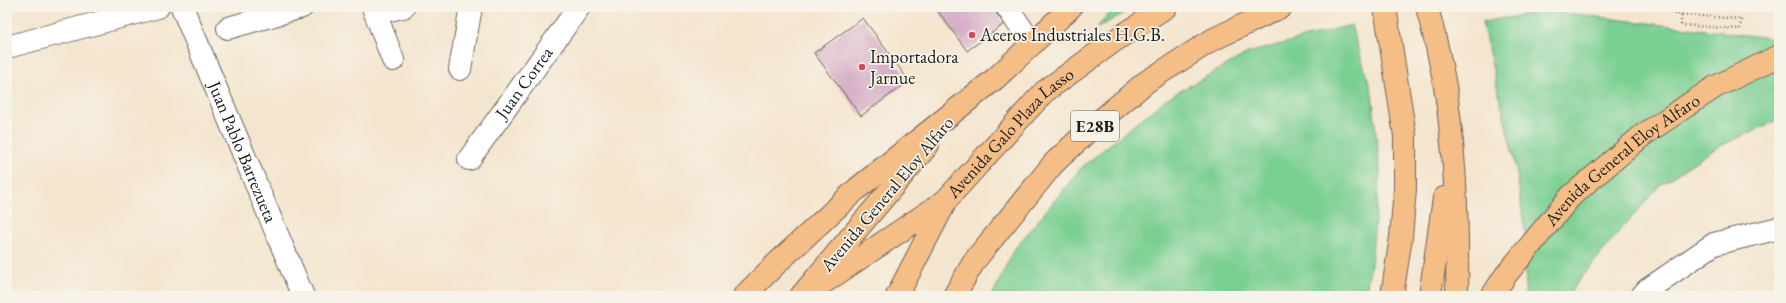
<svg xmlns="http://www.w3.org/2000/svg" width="1786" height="303" viewBox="0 0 1786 303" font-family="'EB Garamond',serif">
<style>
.green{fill:#7acf92;stroke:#4b7657}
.building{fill:#d1a7c3}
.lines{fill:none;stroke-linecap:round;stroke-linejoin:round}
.minor-casing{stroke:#68625a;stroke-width:24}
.major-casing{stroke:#68625a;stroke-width:24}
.path{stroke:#68625a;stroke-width:2.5;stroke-dasharray:1 3;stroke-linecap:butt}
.minor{stroke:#fff;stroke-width:22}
.major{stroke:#f6be87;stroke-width:22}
.path-bridge{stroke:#68625a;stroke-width:2.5;stroke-dasharray:1 3;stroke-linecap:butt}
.poi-dot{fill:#d1495b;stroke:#f7f3e8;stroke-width:1.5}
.labels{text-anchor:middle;stroke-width:3.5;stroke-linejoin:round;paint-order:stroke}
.shield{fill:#f7f3e8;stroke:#5e5c59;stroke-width:1}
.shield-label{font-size:17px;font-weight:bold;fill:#1c1c1c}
.poi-label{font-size:18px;fill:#1c1c1c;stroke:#f7f3e8;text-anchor:start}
.street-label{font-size:18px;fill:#1c1c1c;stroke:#f7f3e8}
</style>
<rect width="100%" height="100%" fill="#f7f3e8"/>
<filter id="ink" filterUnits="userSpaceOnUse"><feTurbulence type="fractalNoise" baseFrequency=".025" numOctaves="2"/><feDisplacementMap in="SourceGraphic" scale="8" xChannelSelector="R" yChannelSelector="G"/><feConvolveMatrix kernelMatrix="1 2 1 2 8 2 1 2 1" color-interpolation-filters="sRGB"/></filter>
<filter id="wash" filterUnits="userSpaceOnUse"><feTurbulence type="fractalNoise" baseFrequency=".012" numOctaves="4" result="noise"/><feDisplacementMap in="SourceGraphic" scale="16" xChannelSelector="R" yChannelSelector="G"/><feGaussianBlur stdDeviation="0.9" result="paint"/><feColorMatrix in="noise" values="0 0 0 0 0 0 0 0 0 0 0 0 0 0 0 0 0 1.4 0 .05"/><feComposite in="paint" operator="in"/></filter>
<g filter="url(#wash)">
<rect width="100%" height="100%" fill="#f4e5ce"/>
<!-- green -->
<path class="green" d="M 1114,7 L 1135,7 L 1097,28 Z
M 1548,11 L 1779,39 L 1779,119 L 1716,148 L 1660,185 L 1617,234 L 1567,296 L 1525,296 L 1527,246 L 1516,168 L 1482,22 Z
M 1351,25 L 1372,93 L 1380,171 L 1371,264 L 1365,296 L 992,296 L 1013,251 L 1082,167 L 1166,99 L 1248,53 Z"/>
<g id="blocks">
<!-- building -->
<path class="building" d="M 935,7 L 995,7 L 997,14 L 1004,24 L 967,51 Z
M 863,18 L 909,81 L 861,116 L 814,53 Z"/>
</g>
</g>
<g filter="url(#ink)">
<use href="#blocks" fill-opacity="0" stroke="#68625a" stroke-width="1"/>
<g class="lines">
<!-- minor casing -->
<g class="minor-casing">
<g id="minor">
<path id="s1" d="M 182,7 L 303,296"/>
<path d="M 373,7 L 393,60"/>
<path d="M 1007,7 L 1032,44"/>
<path d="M 375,13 L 403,7"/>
<path d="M 228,28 L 302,7"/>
<path d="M 7,47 L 158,7"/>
<path d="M 460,69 L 471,7"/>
<path id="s2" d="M 469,159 L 579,7"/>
<path d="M 1642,296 L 1647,290 L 1714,244 L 1779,228"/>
</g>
</g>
<!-- major casing -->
<g class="major-casing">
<g id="major">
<path d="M 1385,7 L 1405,136 L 1405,189 L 1401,237 L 1392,296"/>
<path d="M 1427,7 C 1434,35 1442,64 1446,93 C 1456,159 1458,229 1457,296"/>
<path d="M 817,287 L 945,201"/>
<path d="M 744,296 L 777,263 L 858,188 L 996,78 L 1071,7"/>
<path d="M 801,296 L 928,145"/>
<path id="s3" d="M 897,296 L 947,199 L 1044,92 L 1114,41 L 1166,7"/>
<path d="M 954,296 L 975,260 L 1054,163 L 1088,131 L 1146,82 L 1212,40 L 1281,7"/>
<path d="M 1430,296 L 1444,198"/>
<path id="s4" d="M 1492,296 L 1505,276 L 1571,196 L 1643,135 L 1715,87 L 1779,56"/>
</g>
</g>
<!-- path -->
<path class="path" d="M 1674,14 L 1675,7
M 1681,25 L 1682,7"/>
<!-- minor -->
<use href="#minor" class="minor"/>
<!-- major -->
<use href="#major" class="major"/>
<!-- path-bridge -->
<path class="path-bridge" d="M 1674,14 L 1741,19 L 1740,29 L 1681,25"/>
</g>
</g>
<!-- markers -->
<g class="poi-dot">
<circle cx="972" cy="35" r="4"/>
<circle cx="862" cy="67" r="4"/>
</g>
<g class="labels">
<!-- shield labels -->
<rect class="shield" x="1071" y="111" width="48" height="30" rx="3"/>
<g class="shield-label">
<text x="1095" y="132">E28B</text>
</g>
<!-- poi labels -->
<g class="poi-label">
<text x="980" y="41">Aceros Industriales H.G.B.</text>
<text x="870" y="63">Importadora<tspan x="870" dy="21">Jarnue</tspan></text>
</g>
<!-- street labels -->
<g class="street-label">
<text dy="6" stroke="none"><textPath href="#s2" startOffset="94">Juan Correa</textPath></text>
<text dy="6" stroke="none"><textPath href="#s3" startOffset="201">Avenida Galo Plaza Lasso</textPath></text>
<text dy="6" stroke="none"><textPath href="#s1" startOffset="157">Juan Pablo Barrezueta</textPath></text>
<text dy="6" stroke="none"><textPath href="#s4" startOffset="190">Avenida General Eloy Alfaro</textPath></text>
<text transform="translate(887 194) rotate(-50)" y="6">Avenida General Eloy Alfaro</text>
</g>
</g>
<!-- margin -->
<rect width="1786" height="303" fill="none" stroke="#f7f3e8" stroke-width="24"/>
</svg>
